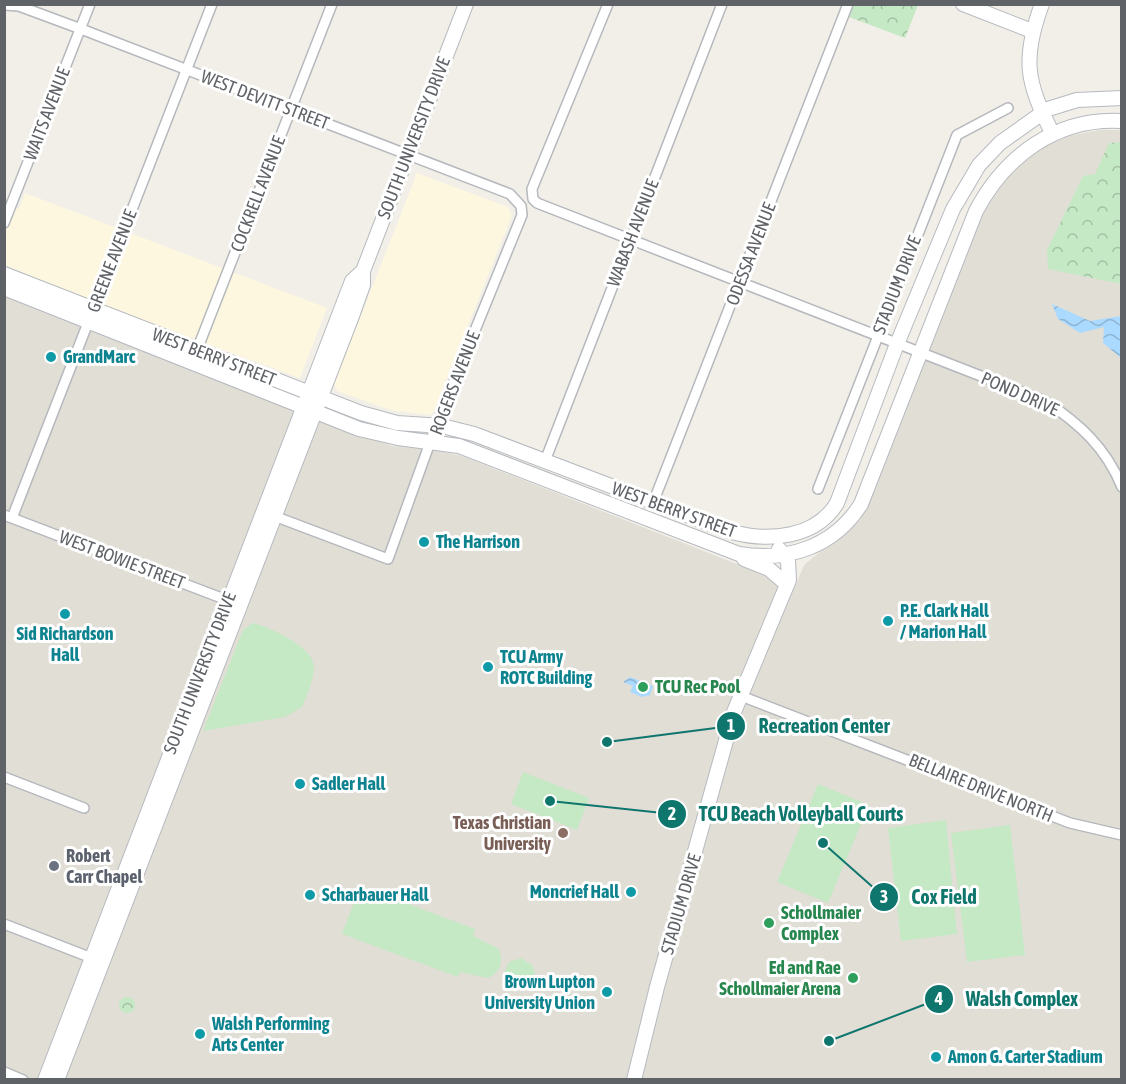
<svg xmlns="http://www.w3.org/2000/svg" width="1126" height="1084" viewBox="0 0 1126 1084" font-family="'Asap Condensed',sans-serif">
<style>
.commercial{fill:#fef7e0}
.education{fill:#e1ded6}
.grass{fill:#c5e8c5}
.forest{fill:url(#forest-crowns)}
.water{fill:url(#water-waves)}
.lines{fill:none;stroke-linecap:round;stroke-linejoin:round}
.street-casing{stroke:#b5b8bc;stroke-width:12}
.secondary-casing{stroke:#b6babf;stroke-width:16}
.street{stroke:#fff;stroke-width:9}
.secondary{stroke:#fff;stroke-width:14}
.culture-dot{fill:#0f9aa8;stroke:#fff;stroke-width:2}
.leisure-dot{fill:#2e9e5b;stroke:#fff;stroke-width:2}
.education-dot{fill:#8d6e63;stroke:#fff;stroke-width:2}
.worship-dot{fill:#6b7280;stroke:#fff;stroke-width:2}
.labels{text-anchor:middle;stroke-width:6;stroke-linejoin:round;paint-order:stroke}
.street-label{font-size:18px;fill:#5f6368;stroke:#fff}
.culture-label{font-size:18px;font-weight:bold;fill:#0d838f;stroke:#fff;text-anchor:start}
.leisure-label{font-size:18px;font-weight:bold;fill:#27864d;stroke:#fff;text-anchor:start}
.education-label{font-size:18px;font-weight:bold;fill:#785e54;stroke:#fff;text-anchor:end}
.worship-label{font-size:18px;font-weight:bold;fill:#5b616d;stroke:#fff;text-anchor:start}
.leader{fill:none;stroke:#0f766e;stroke-width:2}
.callout-dot{fill:#0f766e;stroke:#fff;stroke-width:2}
.mark-label{font-size:18px;text-anchor:middle;font-weight:bold;fill:#fff}
.callout-label{font-size:20px;text-anchor:middle;font-weight:bold;fill:#0f766e;stroke:#fff;stroke-width:6;stroke-linejoin:round;paint-order:stroke}
</style>
<defs>
<pattern id="forest-crowns" width="20" height="18" patternUnits="userSpaceOnUse" patternTransform="scale(1.5)"><rect width="20" height="18" fill="#c5e8c5"/><path d="M2 6a3 3 0 1 1 6 0M12 15a3 3 0 1 1 6 0" fill="none" stroke="#a3c0a4"/></pattern>
<pattern id="water-waves" width="16" height="10" patternUnits="userSpaceOnUse" patternTransform="scale(1.5)"><rect width="16" height="10" fill="#aadaff"/><path d="M0 5q4-4 8 0t8 0" fill="none" stroke="#8eb4d2"/></pattern>
</defs>
<rect width="100%" height="100%" fill="#f1efe8"/>
<!-- commercial -->
<path class="commercial" d="M 417,173 L 508,207 L 512,215 L 433,413 L 429,415 L 390,410 L 337,391 L 334,384 Z
M 25,193 L 327,308 L 300,378 L 111,309 L 5,265 L 4,203 L 19,209 Z"/>
<!-- education -->
<path class="education" d="M 1099,130 L 1121,130 L 1121,1079 L 5,1079 L 4,295 L 392,446 L 424,448 L 462,456 L 795,587 L 804,565 L 860,520 L 979,216 L 995,190 L 1018,163 L 1040,148 L 1069,136 Z"/>
<!-- grass -->
<path class="grass" d="M 253,623 C 270,627 313,647 314,666 C 314,679 307,695 302,707 L 285,717 L 203,731 L 243,630 Z
M 523,772 L 589,798 L 577,830 L 511,804 Z
M 818,784 L 869,805 L 828,903 L 777,882 Z
M 946,820 L 957,934 L 901,941 L 888,828 Z
M 1010,825 L 1025,955 L 967,962 L 951,833 Z
M 360,886 L 475,929 L 473,936 L 499,949 C 504,962 500,973 488,978 L 460,972 L 458,977 L 342,934 Z
M 521,958 L 532,965 L 535,973 L 529,979 L 530,986 L 518,990 L 509,986 L 504,973 L 509,962 Z"/>
<!-- forest -->
<path class="forest" d="M 854,4 L 918,4 L 918,5 L 905,38 L 849,17 Z
M 1121,142 L 1121,284 L 1048,269 L 1047,250 L 1083,176 L 1095,174 L 1109,143 Z
M119 1005a8 8 0 1 1 16 0a8 8 0 1 1-16 0Z"/>
<!-- water -->
<path class="water" d="M 1052,304 L 1090,321 L 1121,316 L 1121,358 L 1103,343 L 1104,327 L 1080,333 L 1058,319 Z
M 630,677 L 653,686 L 650,695 L 642,697 L 630,692 L 633,686 L 623,682 Z"/>
<g class="lines">
<!-- street casing -->
<g class="street-casing">
<path id="street" d="M 608,4 L 532,189 L 533,199 L 537,203 L 1045,401 C 1080,424 1106,448 1122,487
M 4,5 L 19,6 L 81,29 L 510,194 L 521,206 L 522,215 L 436,426 L 388,559 L 274,516
M 4,223 L 90,4
M 197,350 L 332,4
M 545,461 L 722,4
M 818,489 L 957,135 L 1008,108
M 653,503 L 848,4
M 4,515 L 232,602
M 12,518 L 212,4
M 741,696 L 1070,823 L 1122,835
M 4,777 L 84,808
M 4,924 L 97,960
M 4,1072 L 23,1080"/>
</g>
<!-- secondary casing -->
<g class="secondary-casing">
<path id="secondary" d="M 963,4 L 1032,31
M 1042,4 C 1022,58 1026,84 1053,134
M 4,274 L 361,413 L 397,423 L 442,426 L 474,434 L 732,532 C 769,542 816,538 837,503 L 897,344 L 953,209 L 979,165 L 1000,143 L 1048,109 L 1077,100 L 1122,98
M 4,288 L 359,429 L 398,438 L 459,446 L 739,554 C 787,562 834,547 861,504 L 976,211 C 1005,156 1057,117 1122,121
M 744,559 L 769,569 L 783,581
M 45,1080 L 352,281 L 363,271
M 57,1080 L 352,316 L 363,285 L 363,271 L 466,4
M 634,1080 L 657,987 L 734,712 L 789,580 L 788,561 L 779,549"/>
</g>
<!-- street -->
<use href="#street" class="street"/>
<!-- secondary -->
<use href="#secondary" class="secondary"/>
</g>
<!-- markers -->
<g class="culture-dot">
<circle cx="51" cy="357" r="6"/>
<circle cx="424" cy="542" r="6"/>
<circle cx="65" cy="614" r="6"/>
<circle cx="888" cy="621" r="6"/>
<circle cx="488" cy="667" r="6"/>
<circle cx="300" cy="784" r="6"/>
<circle cx="631" cy="892" r="6"/>
<circle cx="310" cy="895" r="6"/>
<circle cx="607" cy="992" r="6"/>
<circle cx="200" cy="1034" r="6"/>
<circle cx="936" cy="1057" r="6"/>
</g>
<g class="leisure-dot">
<circle cx="643" cy="687" r="6"/>
<circle cx="769" cy="923" r="6"/>
<circle cx="853" cy="978" r="6"/>
</g>
<circle class="education-dot" cx="563" cy="833" r="6"/>
<circle class="worship-dot" cx="54" cy="866" r="6"/>
<g class="labels">
<!-- street labels -->
<g class="street-label">
<text transform="translate(265 100) rotate(21)" y="6">WEST DEVITT STREET</text>
<text transform="translate(47 114) rotate(-69)" y="6">WAITS AVENUE</text>
<text transform="translate(414 138) rotate(-69)" y="6">SOUTH UNIVERSITY DRIVE</text>
<text transform="translate(258 194) rotate(-69)" y="6">COCKRELL AVENUE</text>
<text transform="translate(633 233) rotate(-69)" y="6">WABASH AVENUE</text>
<text transform="translate(751 254) rotate(-69)" y="6">ODESSA AVENUE</text>
<text transform="translate(112 261) rotate(-69)" y="6">GREENE AVENUE</text>
<text transform="translate(897 285) rotate(-69)" y="6">STADIUM DRIVE</text>
<text transform="translate(214 357) rotate(21)" y="6">WEST BERRY STREET</text>
<text transform="translate(455 383) rotate(-69)" y="6">ROGERS AVENUE</text>
<text transform="translate(1020 394) rotate(24)" y="6">POND DRIVE</text>
<text transform="translate(674 510) rotate(20)" y="6">WEST BERRY STREET</text>
<text transform="translate(122 560) rotate(21)" y="6">WEST BOWIE STREET</text>
<text transform="translate(200 673) rotate(-69)" y="6">SOUTH UNIVERSITY DRIVE</text>
<text transform="translate(981 788) rotate(22)" y="6">BELLAIRE DRIVE NORTH</text>
<text transform="translate(681 904) rotate(-74)" y="6">STADIUM DRIVE</text>
</g>
<!-- culture labels -->
<g class="culture-label">
<text x="63" y="363">GrandMarc</text>
<text x="436" y="548">The Harrison</text>
<text x="900" y="617">P.E. Clark Hall<tspan x="900" dy="21">/ Marion Hall</tspan></text>
<text x="65" y="640" text-anchor="middle">Sid Richardson<tspan x="65" dy="21">Hall</tspan></text>
<text x="500" y="663">TCU Army<tspan x="500" dy="21">ROTC Building</tspan></text>
<text x="312" y="790">Sadler Hall</text>
<text x="619" y="898" text-anchor="end">Moncrief Hall</text>
<text x="322" y="901">Scharbauer Hall</text>
<text x="595" y="988" text-anchor="end">Brown Lupton<tspan x="595" dy="21">University Union</tspan></text>
<text x="212" y="1030">Walsh Performing<tspan x="212" dy="21">Arts Center</tspan></text>
<text x="948" y="1063">Amon G. Carter Stadium</text>
</g>
<!-- leisure labels -->
<g class="leisure-label">
<text x="655" y="693">TCU Rec Pool</text>
<text x="781" y="919">Schollmaier<tspan x="781" dy="21">Complex</tspan></text>
<text x="841" y="974" text-anchor="end">Ed and Rae<tspan x="841" dy="21">Schollmaier Arena</tspan></text>
</g>
<!-- education labels -->
<g class="education-label">
<text x="551" y="829">Texas Christian<tspan x="551" dy="21">University</tspan></text>
</g>
<!-- worship labels -->
<g class="worship-label">
<text x="66" y="862">Robert<tspan x="66" dy="21">Carr Chapel</tspan></text>
</g>
</g>
<!-- callouts -->
<path class="leader" d="M607 742L731 726M550 801L672 814M823 843L884 897M829 1041L939 999"/>
<g class="callout-dot">
<circle cx="607" cy="742" r="6"/>
<circle cx="550" cy="801" r="6"/>
<circle cx="823" cy="843" r="6"/>
<circle cx="829" cy="1041" r="6"/>
<circle cx="731" cy="726" r="15"/>
<circle cx="672" cy="814" r="15"/>
<circle cx="884" cy="897" r="15"/>
<circle cx="939" cy="999" r="15"/>
</g>
<g class="mark-label">
<text x="731" y="732">1</text>
<text x="672" y="820">2</text>
<text x="884" y="903">3</text>
<text x="939" y="1005">4</text>
</g>
<g class="callout-label">
<text x="824" y="733">Recreation Center</text>
<text x="801" y="821">TCU Beach Volleyball Courts</text>
<text x="944" y="904">Cox Field</text>
<text x="1022" y="1006">Walsh Complex</text>
</g>
<!-- border -->
<rect width="1126" height="1084" fill="none" stroke="#5f6368" stroke-width="12"/>
</svg>
